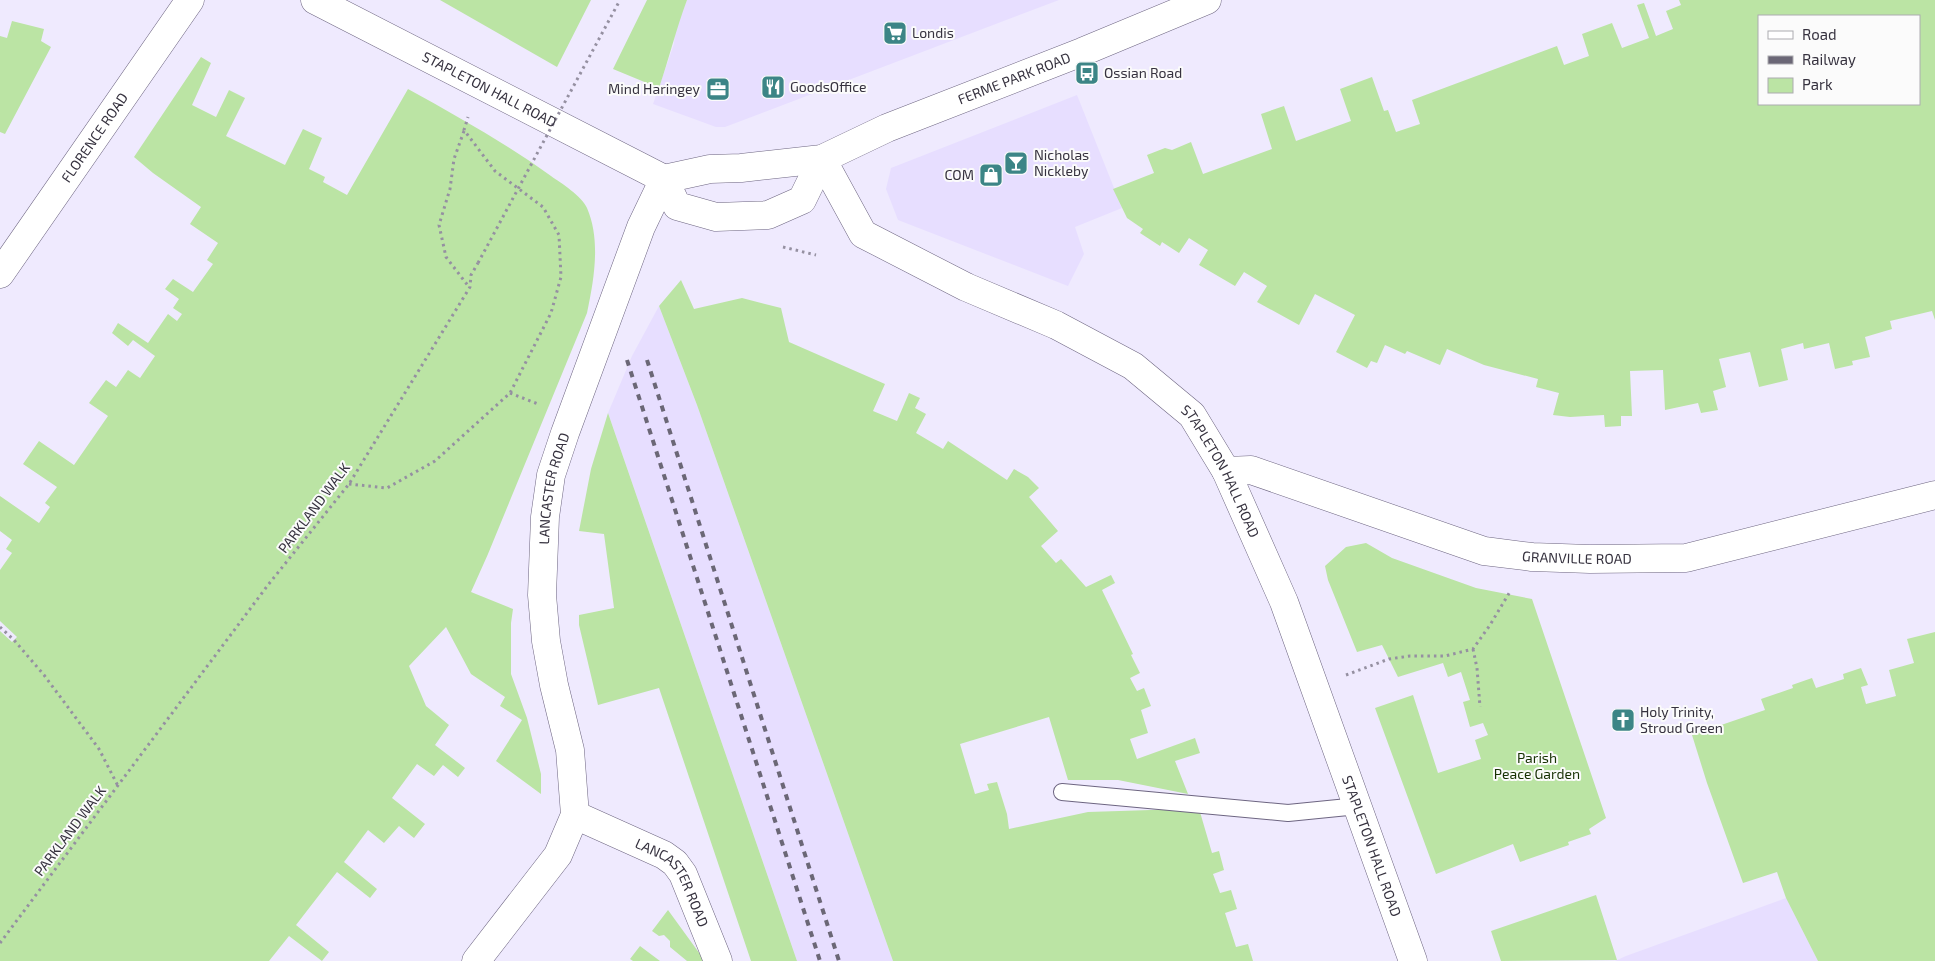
<svg xmlns="http://www.w3.org/2000/svg" width="1935" height="961" viewBox="0 0 1935 961" font-family="'Exo 2',sans-serif">
<style>
.built{fill:#e7deff}
.green{fill:#bbe4a4;fill-rule:evenodd}
.lines{fill:none;stroke-linecap:round;stroke-linejoin:round}
.service-casing{stroke:#6d6581;stroke-width:18}
.minor-casing{stroke:#6d6581;stroke-width:29}
.tertiary-casing{stroke:#6d6581;stroke-width:29}
.path{stroke:#9590a1;stroke-width:3;stroke-dasharray:2.5 4;stroke-linecap:butt}
.service{stroke:#fff;stroke-width:16}
.minor{stroke:#fff;stroke-width:28}
.tertiary{stroke:#fff;stroke-width:28}
.rail{stroke:#6b6776;stroke-width:4;stroke-dasharray:6 6;stroke-linecap:butt}
.path-bridge{stroke:#9590a1;stroke-width:3;stroke-dasharray:2.5 4;stroke-linecap:butt}
.labels{text-anchor:middle;stroke-width:4;stroke-linejoin:round;paint-order:stroke}
.poi-label{font-size:14px;fill:#36323f;stroke:#fbfbfb;text-anchor:start}
.street-label{font-size:14px;fill:#36323f;stroke:#fbfbfb}
.park-label{font-size:14px;fill:#173103;stroke:#fbfbfb}
</style>
<rect width="100%" height="100%" fill="#efeafe"/>
<!-- built -->
<path class="built" d="M 687,0 L 1059,0 L 725,127 L 716,127 L 653,104 L 674,44 L 675,31 Z
M 1077,95 L 1122,208 L 1075,227 L 1084,254 L 1068,286 L 898,220 L 886,189 L 891,168 Z
M 659,306 L 697,405 L 893,961 L 797,961 L 608,413 L 632,356 Z
M 1786,898 L 1818,961 L 1615,961 L 1626,956 Z"/>
<!-- green -->
<path class="green" d="M 440,0 L 591,0 L 557,67 Z
M 647,0 L 687,0 C 676,29 669,59 659,88 L 613,69 Z
M 1679,0 L 1935,0 L 1935,320 L 1932,311 L 1890,321 L 1892,329 L 1865,337 L 1870,357 L 1852,361 L 1853,365 L 1835,369 L 1829,343 L 1804,349 L 1803,343 L 1781,349 L 1788,380 L 1759,387 L 1750,352 L 1719,359 L 1726,387 L 1713,391 L 1718,410 L 1701,413 L 1698,403 L 1665,410 L 1663,370 L 1630,371 L 1632,416 L 1621,416 L 1621,426 L 1605,427 L 1604,415 L 1570,417 L 1553,415 L 1559,393 L 1536,387 L 1538,379 L 1484,365 L 1447,349 L 1440,365 L 1407,351 L 1405,354 L 1385,345 L 1377,363 L 1371,361 L 1367,368 L 1336,352 L 1355,315 L 1315,294 L 1299,325 L 1257,302 L 1267,286 L 1244,272 L 1235,286 L 1199,265 L 1208,250 L 1189,238 L 1179,253 L 1162,242 L 1160,246 L 1140,233 L 1143,229 L 1127,218 L 1113,189 L 1154,173 L 1147,155 L 1165,148 L 1172,150 L 1191,142 L 1203,174 L 1272,149 L 1261,114 L 1284,106 L 1296,141 L 1351,121 L 1340,89 L 1372,77 L 1384,111 L 1388,110 L 1396,132 L 1420,124 L 1412,100 L 1557,46 L 1564,65 L 1589,56 L 1582,34 L 1612,23 L 1622,48 L 1649,38 L 1637,5 L 1644,3 L 1656,36 L 1673,29 L 1666,11 L 1681,5 ZM 1919,16 L 1919,104 L 1759,104 L 1759,16 Z
M 12,21 L 44,29 L 41,41 L 51,47 L 5,134 L 0,132 L 0,36 L 7,38 Z
M 201,57 L 211,63 L 192,105 L 216,117 L 229,90 L 245,98 L 226,136 L 285,165 L 303,129 L 322,138 L 309,169 L 325,177 L 323,182 L 347,195 L 408,89 C 457,116 505,143 551,176 C 561,183 582,196 587,208 C 601,240 594,280 587,313 L 488,554 L 471,592 L 513,609 L 511,623 L 511,674 L 527,718 L 541,774 L 541,794 L 496,761 L 522,720 L 500,706 L 505,697 L 471,674 L 446,627 L 409,666 L 426,706 L 449,725 L 435,745 L 465,768 L 458,777 L 443,765 L 434,776 L 417,764 L 392,798 L 425,824 L 414,838 L 399,826 L 384,843 L 368,830 L 344,862 L 377,889 L 370,898 L 337,872 L 296,925 L 329,952 L 322,961 L 289,936 L 269,961 L 0,961 L 0,631 L 12,642 L 17,637 L 0,621 L 0,570 L 12,553 L 6,549 L 12,540 L 0,531 L 0,496 L 39,523 L 50,507 L 45,503 L 57,487 L 23,464 L 39,441 L 74,465 L 108,416 L 89,403 L 106,380 L 116,387 L 128,370 L 140,378 L 155,356 L 133,340 L 128,346 L 112,333 L 118,323 L 148,343 L 168,314 L 177,321 L 182,314 L 173,308 L 179,299 L 165,289 L 173,279 L 193,292 L 213,264 L 207,260 L 218,243 L 190,224 L 201,207 L 153,173 L 134,157 Z
M 681,280 L 694,309 L 742,298 L 781,308 L 789,342 L 885,384 L 873,411 L 897,421 L 909,393 L 920,398 L 915,408 L 926,414 L 916,433 L 943,449 L 948,441 L 1007,480 L 1014,469 L 1028,477 L 1039,488 L 1029,497 L 1058,531 L 1041,546 L 1056,563 L 1061,559 L 1086,587 L 1111,575 L 1115,583 L 1102,590 L 1133,654 L 1131,655 L 1140,673 L 1130,678 L 1137,691 L 1144,688 L 1151,706 L 1141,710 L 1148,733 L 1130,739 L 1137,759 L 1195,738 L 1200,753 L 1175,761 L 1188,794 L 1118,780 L 1068,780 L 1049,717 L 960,744 L 975,794 L 989,790 L 987,784 L 997,782 L 1007,814 L 1009,829 L 1088,812 L 1182,809 L 1200,812 L 1212,853 L 1219,851 L 1224,870 L 1213,874 L 1220,893 L 1231,890 L 1237,909 L 1225,913 L 1236,947 L 1248,944 L 1253,961 L 893,961 L 697,405 L 659,306 Z
M 608,413 L 797,961 L 751,961 L 659,688 L 598,705 L 579,625 L 579,615 L 614,608 L 604,534 L 579,531 L 591,469 Z
M 1366,543 L 1392,558 L 1476,588 L 1532,599 L 1606,818 L 1589,829 L 1591,834 L 1568,842 L 1569,845 L 1520,862 L 1513,844 L 1436,874 L 1375,708 L 1413,695 L 1438,773 L 1481,759 L 1475,740 L 1488,735 L 1483,723 L 1470,727 L 1463,702 L 1470,700 L 1461,672 L 1448,677 L 1443,663 L 1398,677 L 1382,645 L 1357,652 L 1328,580 L 1325,566 L 1346,547 Z
M 1935,632 L 1935,961 L 1818,961 L 1786,898 L 1777,872 L 1743,883 L 1707,783 L 1692,735 L 1765,710 L 1761,699 L 1793,688 L 1792,685 L 1812,678 L 1816,688 L 1844,679 L 1843,674 L 1861,668 L 1868,685 L 1861,687 L 1866,704 L 1896,696 L 1889,670 L 1914,663 L 1907,639 Z
M 1596,895 L 1617,960 L 1501,961 L 1491,931 Z
M 668,910 L 705,961 L 687,961 L 670,947 L 670,941 L 664,935 L 659,936 L 652,931 Z
M 640,946 L 660,961 L 633,961 L 630,959 Z"/>
<g class="lines">
<!-- service casing -->
<g class="service-casing">
<path id="service" d="M 1062,792 L 1288,813 L 1358,806"/>
</g>
<!-- minor casing -->
<g class="minor-casing">
<g id="minor">
<path id="s1" d="M 822,159 L 863,234 L 966,287 L 1056,325 L 1133,366 L 1192,415 L 1226,471 L 1284,602 L 1413,961"/>
<path id="s2" d="M 0,274 L 190,0"/>
<path id="s3" d="M 1226,471 L 1251,470 L 1484,551 L 1532,557 L 1590,559 L 1686,558 L 1935,495"/>
<path id="s4" d="M 575,815 L 664,855 L 675,863 L 683,874 L 718,961"/>
<path id="s5" d="M 476,961 L 558,855 L 575,815 L 570,750 L 554,685 L 546,641 L 542,595 L 545,517 L 551,475 L 565,433 L 641,227 L 664,179"/>
</g>
</g>
<!-- tertiary casing -->
<g class="tertiary-casing">
<g id="tertiary">
<path id="s6" d="M 315,0 L 664,179 L 677,206 L 716,217 L 768,215 L 802,200 L 822,159"/>
<path id="s7" d="M 664,179 L 710,169 L 741,168 L 822,159 L 887,128 L 1082,52 L 1207,0"/>
</g>
</g>
<!-- path -->
<path class="path" d="M 464,131 L 454,159 L 450,189 L 439,225 L 446,257 L 469,287
M 783,247 L 816,255
M 510,393 L 538,404
M 349,484 L 387,488 L 435,461 L 510,393 L 551,313 L 561,277 L 559,235 L 543,207 L 495,171 L 464,130 L 468,117
M 0,627 L 14,640 L 44,675 L 99,749 L 118,786
M 1473,649 L 1477,668 L 1480,707
M 1346,675 L 1389,659 L 1410,656 L 1445,656 L 1473,649 L 1490,625 L 1511,590
M 0,943 L 268,585 L 349,484 L 470,287 L 471,275 L 478,263"/>
<!-- service -->
<use href="#service" class="service"/>
<!-- minor -->
<use href="#minor" class="minor"/>
<!-- tertiary -->
<use href="#tertiary" class="tertiary"/>
<!-- rail -->
<path class="rail" d="M 627,360 L 820,961
M 647,360 L 839,961"/>
<!-- path-bridge -->
<path class="path-bridge" d="M 478,263 L 620,0"/>
</g>
<!-- icons -->
<defs>
<g id="supermarket-square" transform="scale(1.25)"><rect x="-9" y="-9" width="18" height="18" rx="4" fill="#3c8586" stroke="#fbfbfb"/><path d="M-6-5.5h2.5l.6 2H6L4.5 2H-2.5L-4.4-4H-6ZM-1.5 3.2a1.3 1.3 0 1 0 .1 0ZM3 3.2a1.3 1.3 0 1 0 .1 0Z" fill="#fff"/></g>
<g id="bus-square" transform="scale(1.25)"><rect x="-9" y="-9" width="18" height="18" rx="4" fill="#3c8586" stroke="#fbfbfb"/><path d="M-5-6H5V4H4V6H2V4H-2V6H-4V4H-5ZM-3.5-4V0h7V-4ZM-3.5 1.2v1.5H-2V1.2ZM2 1.2v1.5H3.5V1.2Z" fill="#fff"/></g>
<g id="restaurant-square" transform="scale(1.25)"><rect x="-9" y="-9" width="18" height="18" rx="4" fill="#3c8586" stroke="#fbfbfb"/><path d="M-5-6h1v4h1v-4h1v4h1v-4h1v5L-1.5 .5V6h-2V.5L-5-1ZM5-6V6H3V1.5H1.5Q1.5-4 5-6Z" fill="#fff"/></g>
<g id="office-square" transform="scale(1.25)"><rect x="-9" y="-9" width="18" height="18" rx="4" fill="#3c8586" stroke="#fbfbfb"/><path d="M-6-3h4V-5.5h4V-3h4V5H-6ZM-1-4.5V-3h2v-1.5ZM-6 0V1H6V0Z" fill="#fff"/></g>
<g id="bar-square" transform="scale(1.25)"><rect x="-9" y="-9" width="18" height="18" rx="4" fill="#3c8586" stroke="#fbfbfb"/><path d="M-6-5H6L.8 .8V4.5H3.5V6h-7V4.5H-.8V.8Z" fill="#fff"/></g>
<g id="shop-square" transform="scale(1.25)"><rect x="-9" y="-9" width="18" height="18" rx="4" fill="#3c8586" stroke="#fbfbfb"/><path d="M-5-2.5h2.3a2.7 3.5 0 0 1 5.4 0H5L5.5 6h-11ZM-1.5-2.5h3a1.5 2.3 0 0 0-3 0Z" fill="#fff"/></g>
<g id="church-square" transform="scale(1.25)"><rect x="-9" y="-9" width="18" height="18" rx="4" fill="#3c8586" stroke="#fbfbfb"/><path d="M-1.2-6h2.4v3.5h3.3v2.4h-3.3V6h-2.4V-.1h-3.3v-2.4h3.3Z" fill="#fff"/></g>
</defs>
<g fill-rule="evenodd">
<use href="#supermarket-square" x="895" y="33"/>
<use href="#bus-square" x="1087" y="73"/>
<use href="#restaurant-square" x="773" y="87"/>
<use href="#office-square" x="718" y="89"/>
<use href="#bar-square" x="1016" y="163"/>
<use href="#shop-square" x="991" y="175"/>
<use href="#church-square" x="1623" y="720"/>
</g>
<g class="labels">
<!-- poi labels -->
<g class="poi-label">
<text x="912" y="38">Londis</text>
<text x="1104" y="78">Ossian Road</text>
<text x="790" y="92">GoodsOffice</text>
<text x="700" y="94" text-anchor="end">Mind Haringey</text>
<text x="1034" y="160">Nicholas<tspan x="1034" dy="16">Nickleby</tspan></text>
<text x="974" y="180" text-anchor="end">COM</text>
<text x="1640" y="717">Holy Trinity,<tspan x="1640" dy="16">Stroud Green</tspan></text>
</g>
<!-- street labels -->
<g class="street-label">
<text dy="5" stroke="none"><textPath href="#s7" startOffset="368">FERME PARK ROAD</textPath></text>
<text dy="5" stroke="none"><textPath href="#s6" startOffset="196">STAPLETON HALL ROAD</textPath></text>
<text dy="5" stroke="none"><textPath href="#s2" startOffset="166">FLORENCE ROAD</textPath></text>
<text dy="5" stroke="none"><textPath href="#s1" startOffset="526">STAPLETON HALL ROAD</textPath></text>
<text dy="5" stroke="none"><textPath href="#s5" startOffset="508">LANCASTER ROAD</textPath></text>
<text transform="translate(314 508) rotate(-53)" y="5">PARKLAND WALK</text>
<text dy="5" stroke="none"><textPath href="#s3" startOffset="365">GRANVILLE ROAD</textPath></text>
<text transform="translate(70 831) rotate(-53)" y="5">PARKLAND WALK</text>
<text dy="5" stroke="none"><textPath href="#s1" startOffset="931">STAPLETON HALL ROAD</textPath></text>
<text dy="5" stroke="none"><textPath href="#s4" startOffset="124">LANCASTER ROAD</textPath></text>
</g>
<!-- park labels -->
<g class="park-label">
<text x="1537" y="763">Parish<tspan x="1537" dy="16">Peace Garden</tspan></text>
</g>
</g>
<!-- legend -->
<rect x="1758" y="15" width="162" height="90" fill="#fbfbfb" stroke="#acabb0"/>
<rect x="1768" y="31" width="25" height="8" fill="#ffffff" stroke="#acabb0"/>
<text x="1802" y="40" font-size="15" fill="#36323f">Road</text>
<rect x="1768" y="56" width="25" height="8" fill="#6b6776" stroke="#acabb0"/>
<text x="1802" y="65" font-size="15" fill="#36323f">Railway</text>
<rect x="1768" y="78" width="25" height="15" fill="#bbe4a4" stroke="#acabb0"/>
<text x="1802" y="90" font-size="15" fill="#36323f">Park</text>
</svg>
